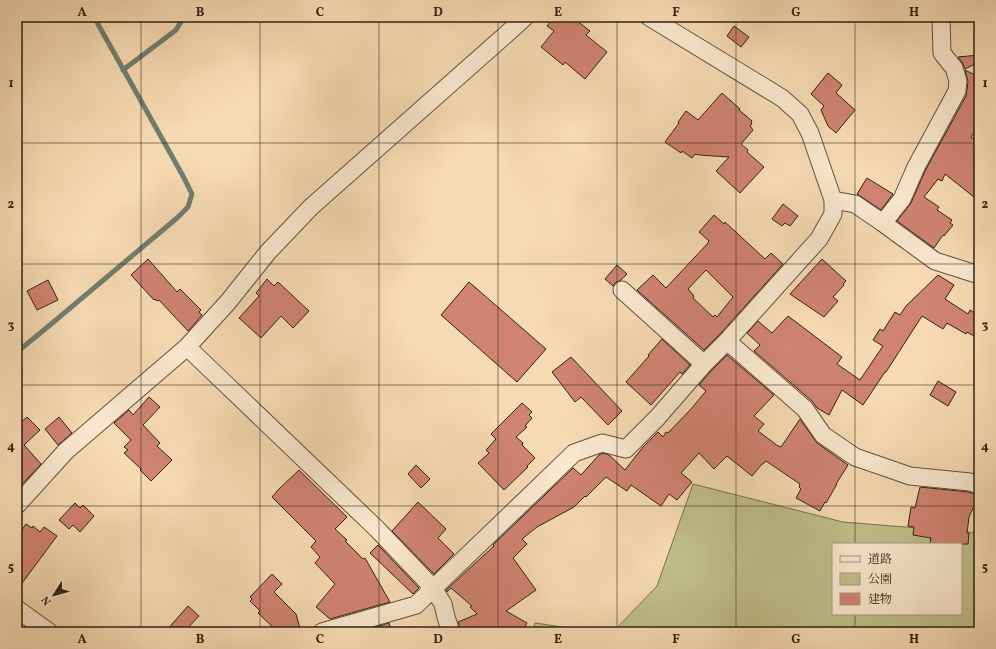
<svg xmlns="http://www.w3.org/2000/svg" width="996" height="649" viewBox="0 0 996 649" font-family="Vollkorn,'Noto Serif JP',serif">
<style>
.green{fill:#c0be8a;stroke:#777050;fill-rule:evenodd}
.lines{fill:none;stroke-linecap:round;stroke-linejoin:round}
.stream{stroke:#717e6f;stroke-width:5}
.building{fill:#d08373;stroke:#2e2215;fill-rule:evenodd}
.street-casing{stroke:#60503c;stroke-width:19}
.street{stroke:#f9e7ce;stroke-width:17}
.grid{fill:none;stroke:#2e2215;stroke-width:1;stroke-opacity:0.55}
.neatline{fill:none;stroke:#2e2215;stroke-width:1.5}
.grid-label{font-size:13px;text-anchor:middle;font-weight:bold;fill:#2e2215}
</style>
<rect width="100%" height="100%" fill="#f6dab3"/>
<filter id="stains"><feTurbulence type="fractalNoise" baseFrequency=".005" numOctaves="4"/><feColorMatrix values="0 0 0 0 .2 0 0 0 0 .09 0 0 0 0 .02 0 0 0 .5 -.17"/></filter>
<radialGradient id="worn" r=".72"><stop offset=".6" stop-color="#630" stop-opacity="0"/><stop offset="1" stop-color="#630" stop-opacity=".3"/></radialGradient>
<!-- green -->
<path class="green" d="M 693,484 L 843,522 L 979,533 L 979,632 L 613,632 L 657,586 ZM 833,544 L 961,544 L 961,614 L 833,614 Z
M 535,623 L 597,632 L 532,632 Z"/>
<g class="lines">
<!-- stream -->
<path class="stream" d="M 123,70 L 176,30 L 184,17
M 17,352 L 50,325 L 177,218 L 188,207 L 192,194 L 183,176 L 94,17"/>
</g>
<!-- building -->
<path class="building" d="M 554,17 L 572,17 L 590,31 L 586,35 L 607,52 L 585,79 L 565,62 L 563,65 L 541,47 L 554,31 L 547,26 Z
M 734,26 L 749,37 L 741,47 L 727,36 Z
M 979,55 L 979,62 L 965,69 L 962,62 L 958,57 Z
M 965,70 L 979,77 L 979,125 L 971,137 L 979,142 L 979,148 L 974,156 L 979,159 L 979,201 L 945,174 L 942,181 L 938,179 L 924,197 L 939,207 L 937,210 L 952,220 L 950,223 L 953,225 L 944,236 L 943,235 L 934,248 L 897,221 L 911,203 L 925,171 L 966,96 L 968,82 Z
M 828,73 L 842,85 L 836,93 L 855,110 L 836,133 L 828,126 L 821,110 L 824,106 L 811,94 Z
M 722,93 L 740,109 L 739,110 L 752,121 L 751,123 L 752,124 L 750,126 L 753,130 L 741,144 L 748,150 L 747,152 L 764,167 L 740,193 L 716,171 L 729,157 L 699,155 L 698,154 L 697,155 L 695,154 L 692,158 L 682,151 L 681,153 L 665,142 L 679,123 L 678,122 L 686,111 L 698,120 Z
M 867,178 L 893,194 L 881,210 L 857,194 Z
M 783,204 L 798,216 L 790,226 L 785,223 L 782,226 L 772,219 Z
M 714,215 L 724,224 L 725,222 L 765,259 L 771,253 L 783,264 L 720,334 L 704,350 L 637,290 L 653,275 L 666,288 L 708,243 L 708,242 L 709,241 L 699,232 ZM 706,270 L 733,297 L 717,317 L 715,315 L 713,317 L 693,298 L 694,296 L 688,289 Z
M 148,259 L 177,292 L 180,289 L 201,310 L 199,312 L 202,315 L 188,331 L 159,300 L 157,301 L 155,299 L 154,300 L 131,275 Z
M 822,259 L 846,281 L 843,284 L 844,285 L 833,297 L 838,301 L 824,317 L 790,294 Z
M 617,265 L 627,274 L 621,280 L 615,283 L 613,286 L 605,279 Z
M 938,275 L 954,285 L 945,299 L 968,314 L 970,310 L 979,316 L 979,339 L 967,332 L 966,334 L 947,323 L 943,329 L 922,316 L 886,372 L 885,372 L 863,405 L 842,390 L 829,415 L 817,408 L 812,401 L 754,351 L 760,345 L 747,333 L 758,321 L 772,333 L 788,316 L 842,357 L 837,364 L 860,380 L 883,346 L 873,340 L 880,329 L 883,331 L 895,312 L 900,315 L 906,306 Z
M 267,279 L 274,286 L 278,282 L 309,311 L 293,328 L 281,316 L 261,338 L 239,318 L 259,296 L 256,293 Z
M 48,280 L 58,300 L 37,310 L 27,291 Z
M 469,282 L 546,349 L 517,382 L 441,315 Z
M 662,339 L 690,365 L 682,374 L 680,372 L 651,405 L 626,382 L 649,356 L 648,355 Z
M 727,355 L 774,395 L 754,416 L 764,424 L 758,431 L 778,446 L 779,446 L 781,447 L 800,419 L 817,443 L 848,465 L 836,484 L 837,484 L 826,503 L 825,502 L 820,511 L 796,498 L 801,489 L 799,487 L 800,484 L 766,461 L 763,464 L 762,464 L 752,476 L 727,456 L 714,469 L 699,453 L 681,473 L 692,482 L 677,500 L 669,494 L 661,506 L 631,485 L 627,491 L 606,477 L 586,497 L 585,496 L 574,507 L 537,527 L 522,539 L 527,544 L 513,558 L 536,590 L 506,611 L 527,623 L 522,632 L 461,632 L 458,622 L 477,614 L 470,607 L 472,606 L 451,588 L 447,592 L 446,590 L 494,546 L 493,545 L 573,468 L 581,475 L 599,455 L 603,453 L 609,455 L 625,470 L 643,447 L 658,432 L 663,437 L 666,432 L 668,433 L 691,409 L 706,391 L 699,385 L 711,371 Z
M 571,357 L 622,411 L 608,425 L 581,397 L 575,402 L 552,372 Z
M 938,381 L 956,392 L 948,406 L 930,395 Z
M 149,397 L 160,407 L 143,425 L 160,443 L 157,446 L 172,460 L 151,481 L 140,470 L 141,469 L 124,453 L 128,450 L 124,447 L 131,440 L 114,423 L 129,410 L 133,415 Z
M 522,403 L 532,412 L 529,415 L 532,418 L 525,426 L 527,427 L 516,437 L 523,443 L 522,445 L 535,458 L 527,466 L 528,467 L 504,490 L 478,463 L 489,453 L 486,450 L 496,439 L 491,434 Z
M 27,417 L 40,430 L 24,445 L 41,464 L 17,490 L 17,426 Z
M 59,417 L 72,433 L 58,445 L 45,429 Z
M 416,465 L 430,479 L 421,488 L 408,474 Z
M 299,470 L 347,517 L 335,529 L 347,540 L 345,541 L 363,559 L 365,558 L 390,602 L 330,619 L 316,607 L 335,584 L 315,563 L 320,557 L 311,547 L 316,541 L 272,497 L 278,490 Z
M 920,487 L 968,492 L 979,495 L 976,504 L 975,504 L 969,517 L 967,533 L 969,533 L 968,544 L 930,544 L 931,538 L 913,535 L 914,527 L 908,526 L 911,507 L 915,508 Z
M 418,502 L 446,529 L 438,538 L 454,554 L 434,574 L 392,531 Z
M 75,503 L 80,508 L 83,505 L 94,516 L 80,532 L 73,525 L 69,529 L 59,520 Z
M 26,524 L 32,528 L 33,526 L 40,532 L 44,527 L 57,536 L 17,590 L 17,537 Z
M 378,545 L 419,588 L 413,594 L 370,553 Z
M 272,574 L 282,584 L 274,592 L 296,614 L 301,632 L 278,632 L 258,613 L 260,611 L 250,601 L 252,599 L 250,597 Z
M 188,606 L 199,616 L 184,632 L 165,632 Z
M 389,623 L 392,632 L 358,632 Z"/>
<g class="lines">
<!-- street casing -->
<g class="street-casing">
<path id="street" d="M 833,200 L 855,204 L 883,223 L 935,261 L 979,275
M 883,223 L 902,199 L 916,167 L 957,91 L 958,81 L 954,68 L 942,53 L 941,17
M 622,290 L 704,364
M 727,341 L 805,409 L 823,435 L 855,457 L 910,476 L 970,482 L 979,485
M 187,347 L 377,529 L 433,588 L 443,604 L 446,617 L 451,632
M 17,505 L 66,451 L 187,347 L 228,302 L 268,252 L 311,207 L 511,30 L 525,17
M 17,609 L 49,632
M 322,632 L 416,605 L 574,453 L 602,443 L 626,449 L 657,418 L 704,364 L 727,341 L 819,239 L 833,214 L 833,200 L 810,133 L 800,114 L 782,98 L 649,17"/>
</g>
<!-- street -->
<use href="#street" class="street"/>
</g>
<!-- grid -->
<path class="grid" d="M 141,17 L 141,632M 260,17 L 260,632M 379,17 L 379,632M 498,17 L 498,632M 617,17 L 617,632M 736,17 L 736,632M 855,17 L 855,544M 17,143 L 979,143M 17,264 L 979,264M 17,385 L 979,385M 17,506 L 979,506M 855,614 L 855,632"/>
<!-- margin -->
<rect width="996" height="649" fill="none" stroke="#f6dab3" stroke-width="44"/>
<!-- legend -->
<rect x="832" y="543" width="130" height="72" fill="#f9e7ce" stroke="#a89884"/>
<rect x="840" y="556" width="20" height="6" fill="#f9e7ce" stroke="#a89884"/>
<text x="868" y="563" font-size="12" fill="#2e2215">道路</text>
<rect x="840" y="573" width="20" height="12" fill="#c0be8a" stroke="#a89884"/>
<text x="868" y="583" font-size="12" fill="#2e2215">公園</text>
<rect x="840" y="593" width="20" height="12" fill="#d08373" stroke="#a89884"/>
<text x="868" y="603" font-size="12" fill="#2e2215">建物</text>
<!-- north arrow -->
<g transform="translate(54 595) rotate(233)" stroke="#f9e7ce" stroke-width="3" paint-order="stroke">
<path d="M0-3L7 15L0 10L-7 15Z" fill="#2e2215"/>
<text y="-6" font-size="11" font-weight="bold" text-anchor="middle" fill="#2e2215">N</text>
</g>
<rect x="22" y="22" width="952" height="605" class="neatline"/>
<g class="grid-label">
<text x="82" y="16">A</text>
<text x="200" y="16">B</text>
<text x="320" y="16">C</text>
<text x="438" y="16">D</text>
<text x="558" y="16">E</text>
<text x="676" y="16">F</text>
<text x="796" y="16">G</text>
<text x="914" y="16">H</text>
<text x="11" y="87">1</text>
<text x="985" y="87">1</text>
<text x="11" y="208">2</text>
<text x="985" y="208">2</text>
<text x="11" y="329">3</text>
<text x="985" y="329">3</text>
<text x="11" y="450">4</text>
<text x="985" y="450">4</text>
<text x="11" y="571">5</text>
<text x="985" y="571">5</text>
<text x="82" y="643">A</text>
<text x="200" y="643">B</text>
<text x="320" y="643">C</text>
<text x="438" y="643">D</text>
<text x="558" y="643">E</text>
<text x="676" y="643">F</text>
<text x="796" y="643">G</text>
<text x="914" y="643">H</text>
</g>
<rect width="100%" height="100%" filter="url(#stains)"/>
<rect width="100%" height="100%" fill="url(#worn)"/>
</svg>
